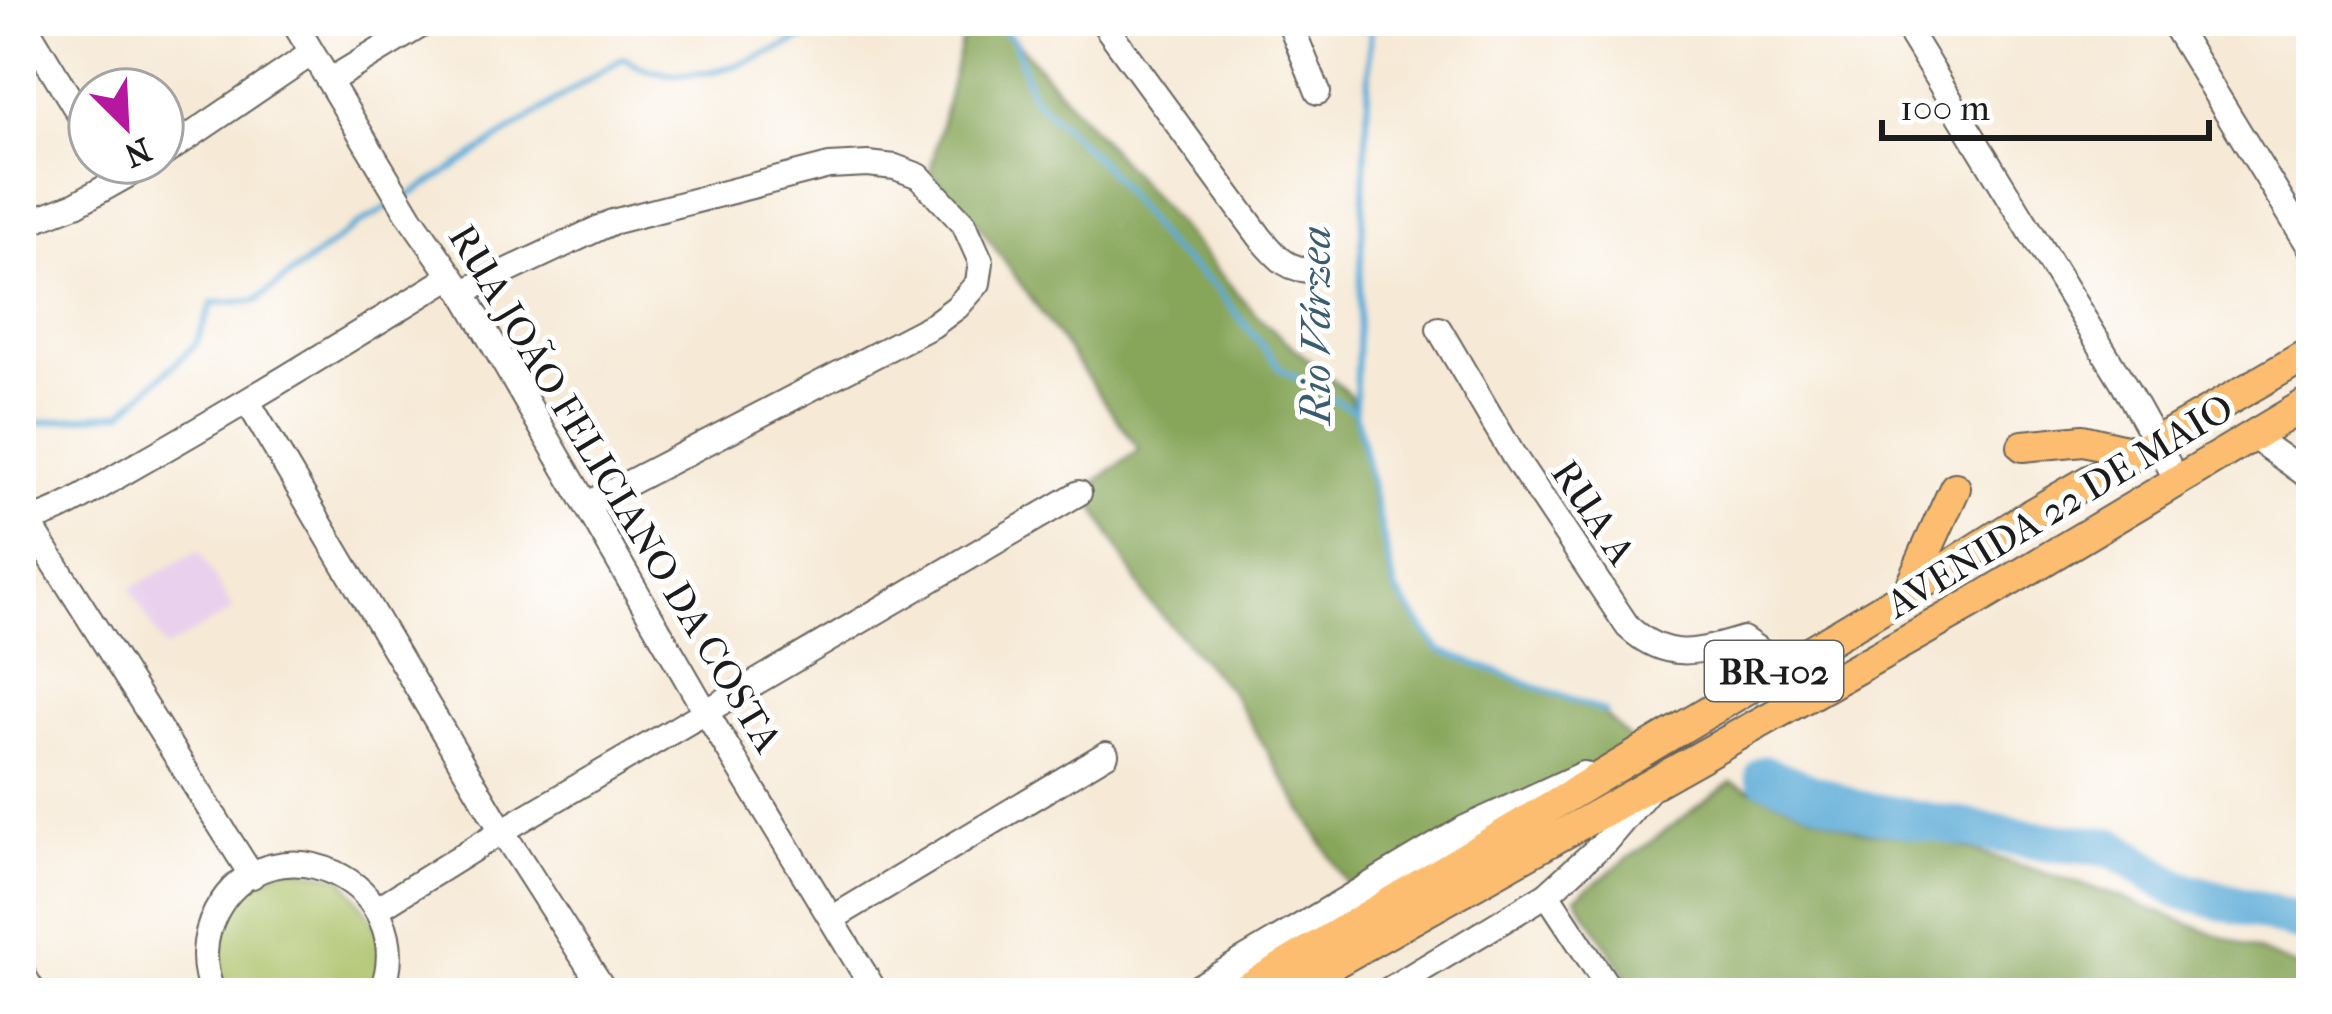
<svg xmlns="http://www.w3.org/2000/svg" width="2332" height="1014" viewBox="0 0 2332 1014" font-family="'IM FELL French Canon',serif">
<style>
.built{fill:#e9d1ed}
.green{fill:#aac065;stroke:#636e40;stroke-width:3}
.forest{fill:#87a65a;stroke:#52613b;stroke-width:3}
.lines{fill:none;stroke-linecap:round;stroke-linejoin:round}
.stream{stroke:#5cabd6;stroke-width:6}
.river{stroke:#5cabd6;stroke-width:39}
.minor-casing{stroke:#68645d;stroke-width:28}
.major-casing{stroke:#68645d;stroke-width:34}
.minor{stroke:#fff;stroke-width:24}
.major{stroke:#fcbd6f;stroke-width:30}
.labels{text-anchor:middle;stroke-width:10;stroke-linejoin:round;paint-order:stroke}
.shield{fill:#fff;stroke:#606060;stroke-width:3}
.shield-label{font-size:36px;font-weight:bold;fill:#1c1c1c}
.street-label{font-size:39px;fill:#1c1c1c;stroke:#fff}
.water-label{font-size:42px;font-style:italic;fill:#395c70;stroke:#fff}
</style>
<rect width="100%" height="100%" fill="#fff"/>
<filter id="ink" filterUnits="userSpaceOnUse"><feTurbulence type="fractalNoise" baseFrequency=".00833" numOctaves="2"/><feDisplacementMap in="SourceGraphic" scale="24" xChannelSelector="R" yChannelSelector="G"/><feConvolveMatrix kernelMatrix="1 2 1 2 8 2 1 2 1" color-interpolation-filters="sRGB"/></filter>
<filter id="wash" filterUnits="userSpaceOnUse"><feTurbulence type="fractalNoise" baseFrequency=".004" numOctaves="4" result="noise"/><feDisplacementMap in="SourceGraphic" scale="48" xChannelSelector="R" yChannelSelector="G"/><feGaussianBlur stdDeviation="2.7" result="paint"/><feColorMatrix in="noise" values="0 0 0 0 0 0 0 0 0 0 0 0 0 0 0 0 0 1.4 0 .05"/><feComposite in="paint" operator="in"/></filter>
<g filter="url(#wash)">
<rect width="100%" height="100%" fill="#f6e9d5"/>
<!-- built -->
<path class="built" d="M 199,550 L 233,610 L 165,649 L 130,589 Z"/>
<!-- green -->
<path class="green" d="M 286,866 L 342,877 L 385,937 L 378,993 L 214,993 C 200,907 217,908 286,866 Z"/>
<!-- forest -->
<path class="forest" d="M 966,21 L 998,21 L 1259,318 L 1350,395 L 1395,589 L 1439,650 L 1601,711 L 1652,762 L 1356,899 L 1231,692 L 1147,599 L 1084,490 L 1139,450 L 977,223 L 930,172 Z
M 1731,782 L 1856,830 L 1947,842 L 2118,896 L 2311,972 L 2311,993 L 1637,993 L 1576,897 Z"/>
<g class="lines">
<!-- stream -->
<path class="stream" d="M 889,21 L 898,21
M 991,21 L 1014,40 L 1031,95 L 1105,167 L 1166,246 L 1215,287 L 1281,369 L 1353,410
M 1371,21 L 1355,411 L 1395,589 L 1439,650 L 1605,712
M 405,198 C 480,154 549,103 623,58 C 692,101 775,49 841,21
M 21,425 L 123,412 L 195,345 L 213,303 L 256,301 L 356,226 L 393,204"/>
<!-- river -->
<path class="river" d="M 1765,775 L 1855,809 L 2041,841 L 2113,847 L 2178,889 L 2311,925"/>
</g>
</g>
<g filter="url(#ink)">
<g class="lines">
<!-- minor casing -->
<g class="minor-casing">
<path id="minor" d="M 23,21 L 90,132
M 293,21 L 411,218 L 463,292 L 707,714 L 876,993
M 1102,21 L 1260,237 C 1278,258 1287,271 1316,270
M 1289,21 L 1318,92
M 1902,21 L 2122,381 L 2177,480
M 2171,21 L 2311,249
M 329,81 L 428,21
M 162,155 L 312,53
M 21,225 L 76,204 L 151,162
M 463,292 L 612,222 L 829,166 L 868,164 L 895,167 L 919,176 L 964,224 L 981,262 L 978,283 L 957,307 L 933,325 L 588,504
M 1439,329 L 1513,455 L 1628,627 C 1666,662 1697,653 1743,639 L 1782,666 L 1808,698
M 248,402 L 502,831 L 606,993
M 2252,436 L 2311,478
M 21,510 L 252,876
M 21,520 C 51,521 101,485 128,470 C 238,408 345,342 452,276
M 1547,894 L 1612,993
M 377,909 L 502,831 L 1079,493
M 833,918 L 1106,754
M 21,971 L 34,993
M 213,993 C 201,966 203,937 216,912 C 270,811 425,883 381,993
M 1188,993 L 1465,828 L 1583,774
M 1383,993 L 1547,894 L 1606,841 L 1650,789"/>
</g>
<!-- major casing -->
<g class="major-casing">
<path id="major" d="M 2023,446 L 2083,440 L 2139,453
M 1907,593 L 1955,488
M 1239,993 L 1907,593 L 2030,515 L 2311,352
M 1281,993 L 1971,604 L 2311,401"/>
</g>
<!-- minor -->
<use href="#minor" class="minor"/>
<!-- major -->
<use href="#major" class="major"/>
</g>
</g>
<g class="labels">
<!-- shield labels -->
<rect class="shield" x="1705" y="641" width="138" height="60" rx="9"/>
<g class="shield-label">
<text x="1774" y="684">BR-102</text>
</g>
<!-- street labels -->
<g class="street-label">
<text transform="translate(616 488) rotate(59)" y="14">RUA JOÃO FELICIANO DA COSTA</text>
<text transform="translate(2059 505) rotate(-31)" y="14">AVENIDA 22 DE MAIO</text>
<text transform="translate(1594 512) rotate(56)" y="14">RUA A</text>
</g>
<!-- water labels -->
<g class="water-label">
<text transform="translate(1315 325) rotate(-90)" y="15">Rio Várzea</text>
</g>
</g>
<!-- margin -->
<rect width="2332" height="1014" fill="none" stroke="#fff" stroke-width="72"/>
<!-- north arrow -->
<g transform="translate(126 126) rotate(156)"><circle r="57" fill="#ffffff" stroke="#a4a4a4" stroke-width="3"/>
<path d="M0-9L21 45L0 30L-21 45Z" fill="#b5179e"/>
<text y="-18" font-size="33" font-weight="bold" text-anchor="middle" fill="#1c1c1c">N</text>
</g>
<!-- scale -->
<path d="M1882 120v18h327v-18" fill="none" stroke="#1c1c1c" stroke-width="6"/>
<text x="1900" y="120" font-size="36" fill="#1c1c1c" stroke="#ffffff" stroke-width="9" paint-order="stroke">100 m</text>
</svg>
